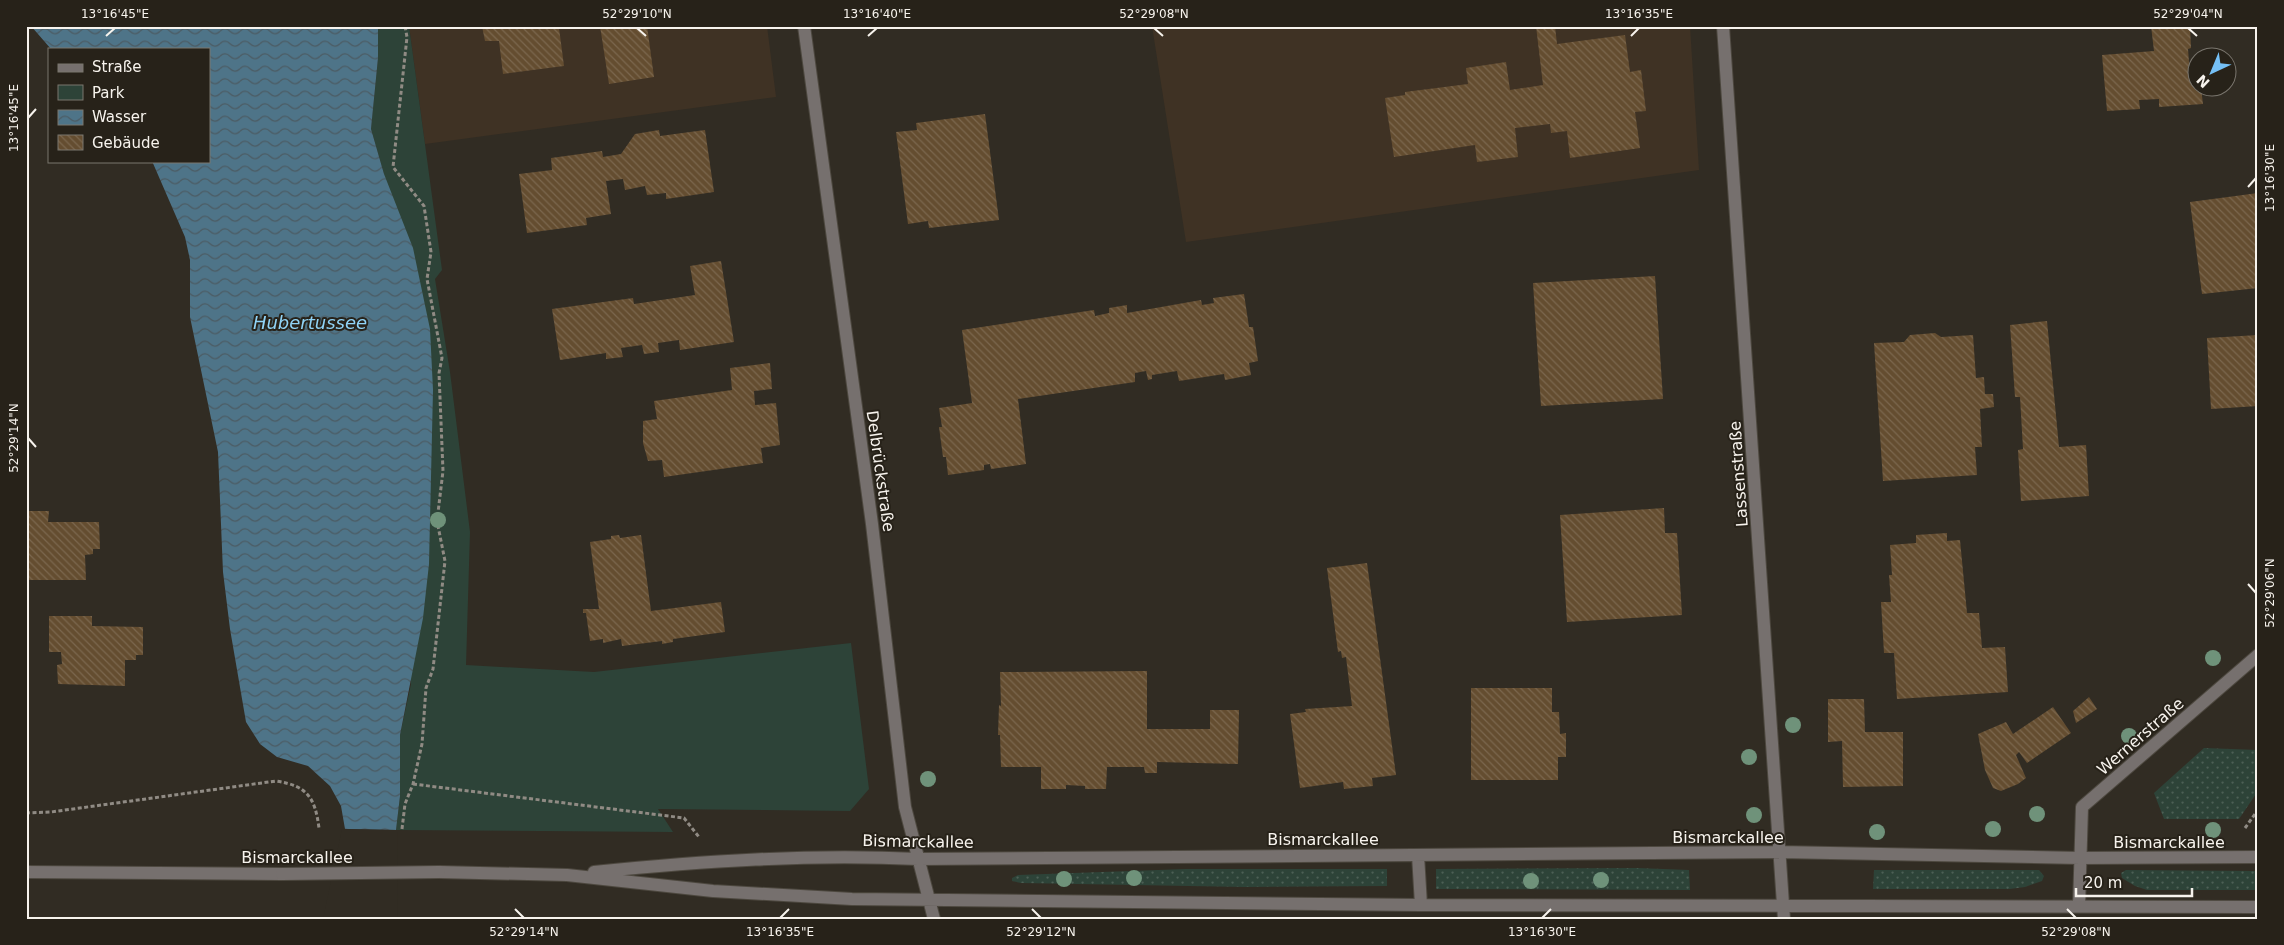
<svg xmlns="http://www.w3.org/2000/svg" width="2284" height="945" viewBox="0 0 2284 945" font-family="'DejaVu Sans',sans-serif">
<style>
.education{fill:#3f3224}
.grass{fill:url(#grass-dots)}
.park{fill:#2d4338}
.water{fill:url(#water-waves)}
.pier{fill:#312c23}
.building{fill:url(#building-back-hatch)}
.lines{fill:none;stroke-linecap:round;stroke-linejoin:round}
.minor-casing{stroke:#4d483f;stroke-width:14}
.path{stroke:#908b84;stroke-width:3;stroke-dasharray:4 2.5;stroke-linecap:butt}
.minor{stroke:#76706e;stroke-width:12}
.minor-bridge-casing{stroke:#4d483f;stroke-width:14;stroke-linecap:butt}
.minor-bridge{stroke:#76706e;stroke-width:12}
.tree{fill:#6f927a}
.ticks{fill:none;stroke:#f7f3ed;stroke-width:2}
.labels{text-anchor:middle;stroke-width:4;stroke-linejoin:round;paint-order:stroke}
.street-label{font-size:16px;fill:#f7f3ed;stroke:#272219}
.water-label{font-size:18px;font-style:italic;fill:#90d3f6;stroke:#272219}
.neatline{fill:none;stroke:#f7f3ed;stroke-width:2}
.ticks-label{font-size:12px;text-anchor:middle;fill:#f7f3ed}
</style>
<defs>
<pattern id="grass-dots" width="8" height="8" patternUnits="userSpaceOnUse" patternTransform="scale(1.25)"><rect width="8" height="8" fill="#2d4338"/><path d="M2 2h.1M6 6h.1" fill="none" stroke="#4c5f55" stroke-width="1.8" stroke-linecap="round"/></pattern>
<pattern id="water-waves" width="16" height="10" patternUnits="userSpaceOnUse" patternTransform="scale(1.25)"><rect width="16" height="10" fill="#4e7488"/><path d="M0 5q4-4 8 0t8 0" fill="none" stroke="#4c5c64"/></pattern>
<pattern id="building-back-hatch" width="6" height="6" patternUnits="userSpaceOnUse" patternTransform="scale(1.25)"><rect width="6" height="6" fill="#644d30"/><path d="M-1 5l2 2M0 0l6 6M5-1l2 2" fill="none" stroke="#7b674e"/></pattern>
</defs>
<rect width="100%" height="100%" fill="#312c23"/>
<!-- education -->
<path class="education" d="M 409,26 L 767,26 L 776,97 L 425,144 Z
M 1152,26 L 1690,26 L 1699,170 L 1186,242 Z"/>
<!-- grass -->
<path class="grass" d="M 2204,748 L 2258,750 L 2258,791 L 2239,819 L 2164,819 L 2154,793 Z
M 1637,868 L 1689,870 L 1690,890 L 1436,889 L 1436,869 Z
M 1186,869 L 1387,869 L 1387,886 L 1245,887 L 1021,883 L 1012,881 L 1012,878 L 1018,875 Z
M 1874,870 L 2039,870 L 2044,876 L 2042,881 L 2025,887 L 2010,889 L 1873,889 Z
M 2126,870 L 2258,871 L 2258,890 L 2147,890 L 2135,886 L 2122,878 L 2121,873 Z"/>
<!-- park -->
<path class="park" d="M 378,26 L 409,26 L 442,270 L 435,279 L 450,372 L 470,532 L 466,665 L 594,672 L 851,643 L 869,789 L 850,811 L 658,809 L 673,832 L 396,830 L 400,796 L 400,735 L 411,684 L 384,174 L 371,129 L 378,58 Z"/>
<!-- water -->
<path class="water" d="M 31,26 L 378,26 L 378,58 L 371,129 L 384,174 L 413,248 L 430,329 L 433,390 L 429,564 L 423,618 L 400,735 L 400,796 L 396,830 L 345,829 L 341,806 L 330,786 L 308,766 L 277,757 L 260,744 L 246,722 L 230,629 L 223,572 L 218,452 L 190,317 L 190,260 L 185,237 L 152,161 L 209,161 L 209,49 L 51,49 Z"/>
<!-- pier -->
<path class="pier" d="M 342,829 L 398,830 L 397,919 L 323,919 Z"/>
<!-- building -->
<path class="building" d="M 482,26 L 564,26 L 559,28 L 564,66 L 503,74 L 499,41 L 485,41 Z
M 600,26 L 647,26 L 654,77 L 609,84 Z
M 1536,26 L 1555,26 L 1557,44 L 1625,35 L 1630,72 L 1641,70 L 1646,111 L 1635,112 L 1640,148 L 1570,158 L 1567,131 L 1551,133 L 1550,124 L 1515,128 L 1518,157 L 1477,162 L 1475,145 L 1394,157 L 1385,98 L 1405,95 L 1405,92 L 1468,84 L 1466,68 L 1506,62 L 1510,90 L 1543,85 Z
M 2151,26 L 2190,26 L 2191,48 L 2188,49 L 2190,75 L 2196,75 L 2196,88 L 2201,88 L 2203,104 L 2159,107 L 2159,99 L 2139,100 L 2140,109 L 2107,111 L 2102,55 L 2154,51 Z
M 985,114 L 999,220 L 929,228 L 928,221 L 908,224 L 896,132 L 917,130 L 916,123 Z
M 659,130 L 660,136 L 705,130 L 714,192 L 666,199 L 666,193 L 647,195 L 645,186 L 625,190 L 623,179 L 606,181 L 611,214 L 586,218 L 587,225 L 527,233 L 519,174 L 552,170 L 551,158 L 602,151 L 603,157 L 621,154 L 635,134 Z
M 2258,193 L 2258,288 L 2202,294 L 2190,202 Z
M 721,261 L 734,342 L 680,350 L 679,340 L 658,343 L 659,352 L 644,354 L 642,345 L 621,348 L 623,357 L 606,359 L 606,353 L 560,360 L 552,309 L 633,298 L 634,304 L 695,295 L 690,266 Z
M 1655,276 L 1663,399 L 1541,406 L 1533,283 Z
M 1244,294 L 1249,327 L 1253,327 L 1258,361 L 1249,363 L 1251,375 L 1225,380 L 1224,374 L 1179,381 L 1177,371 L 1152,375 L 1152,379 L 1148,380 L 1146,371 L 1135,373 L 1135,382 L 1018,399 L 1026,464 L 991,469 L 990,464 L 984,465 L 984,470 L 948,475 L 946,457 L 943,457 L 939,427 L 942,427 L 939,408 L 972,403 L 962,330 L 1094,310 L 1095,316 L 1109,313 L 1109,308 L 1127,305 L 1127,313 L 1201,300 L 1202,305 L 1214,303 L 1213,298 Z
M 2047,321 L 2059,447 L 2086,445 L 2089,496 L 2021,501 L 2018,450 L 2023,449 L 2020,397 L 2015,397 L 2010,325 Z
M 1935,333 L 1941,337 L 1973,335 L 1976,378 L 1984,377 L 1985,394 L 1993,394 L 1994,407 L 1980,409 L 1982,447 L 1975,447 L 1977,475 L 1883,481 L 1874,343 L 1904,342 L 1910,335 Z
M 2258,335 L 2258,406 L 2211,409 L 2207,338 Z
M 770,363 L 772,389 L 754,391 L 755,405 L 776,403 L 780,445 L 761,448 L 763,463 L 664,477 L 662,460 L 648,461 L 643,443 L 643,421 L 657,419 L 654,401 L 732,390 L 730,368 Z
M 1664,508 L 1665,533 L 1677,533 L 1682,615 L 1567,622 L 1560,515 Z
M 26,511 L 49,511 L 48,522 L 99,522 L 100,549 L 93,549 L 93,554 L 85,555 L 86,580 L 26,580 Z
M 1947,533 L 1947,541 L 1960,540 L 1967,613 L 1979,613 L 1982,648 L 2005,647 L 2008,692 L 1897,699 L 1894,653 L 1884,653 L 1881,602 L 1891,602 L 1889,575 L 1892,575 L 1890,545 L 1916,543 L 1916,535 Z
M 619,535 L 620,538 L 641,535 L 651,611 L 721,602 L 725,632 L 673,639 L 673,642 L 662,644 L 662,641 L 622,646 L 621,639 L 603,643 L 603,639 L 590,641 L 586,613 L 583,613 L 583,609 L 599,609 L 590,542 L 611,539 L 611,536 Z
M 1367,563 L 1396,775 L 1372,778 L 1373,786 L 1344,789 L 1343,782 L 1300,788 L 1290,714 L 1306,712 L 1305,709 L 1352,706 L 1346,657 L 1342,658 L 1341,651 L 1338,652 L 1327,568 Z
M 49,616 L 92,616 L 92,626 L 143,627 L 143,655 L 136,655 L 136,660 L 125,660 L 125,686 L 58,684 L 57,665 L 62,664 L 61,652 L 49,652 Z
M 1147,671 L 1147,729 L 1210,729 L 1210,710 L 1239,710 L 1238,764 L 1157,762 L 1157,773 L 1145,773 L 1144,767 L 1107,767 L 1106,789 L 1085,789 L 1085,786 L 1066,785 L 1066,789 L 1041,789 L 1041,767 L 1001,767 L 1000,735 L 998,735 L 999,705 L 1001,706 L 1000,672 Z
M 1471,688 L 1552,688 L 1552,712 L 1559,712 L 1560,734 L 1566,733 L 1566,757 L 1558,757 L 1558,780 L 1471,780 Z
M 2089,697 L 2097,709 L 2076,723 L 2073,711 Z
M 1828,699 L 1864,699 L 1865,732 L 1903,732 L 1903,786 L 1843,787 L 1842,741 L 1828,742 Z
M 2053,707 L 2071,733 L 2027,763 L 2019,752 L 2016,755 L 2026,778 L 2018,784 L 2001,791 L 1993,788 L 1985,770 L 1978,734 L 2006,722 L 2013,734 Z"/>
<g class="lines">
<!-- minor casing -->
<g class="minor-casing">
<path id="minor" d="M 804,26 L 872,524 L 905,807 L 934,919
M 1723,26 L 1784,919
M 1418,855 L 1421,905
M 26,872 L 282,874
M 439,872 L 567,875 L 713,891 L 852,899 L 1421,905 L 2258,907
M 594,872 C 702,861 809,854 918,859 L 1780,852 L 2080,858 L 2258,857
M 2079,906 L 2082,807 L 2258,655"/>
</g>
<!-- path -->
<path class="path" d="M 413,784 L 684,818 L 699,837
M 26,813 L 51,812 L 276,781 C 308,786 315,798 319,828
M 2245,828 L 2258,810
M 402,829 L 405,804 L 413,784 L 422,744 L 426,688 L 433,669 L 445,561 L 437,521 L 443,471 L 439,373 L 442,358 L 427,279 L 431,252 L 424,206 L 393,167 L 407,37 L 405,26"/>
<!-- minor -->
<use href="#minor" class="minor"/>
<!-- minor-bridge casing -->
<g class="minor-bridge-casing">
<path id="minor-bridge" d="M 282,874 L 439,872"/>
</g>
<!-- minor-bridge -->
<use href="#minor-bridge" class="minor-bridge"/>
</g>
<!-- trees -->
<g class="tree">
<circle cx="438" cy="520" r="8"/>
<circle cx="2213" cy="658" r="8"/>
<circle cx="1793" cy="725" r="8"/>
<circle cx="2129" cy="736" r="8"/>
<circle cx="1749" cy="757" r="8"/>
<circle cx="928" cy="779" r="8"/>
<circle cx="2037" cy="814" r="8"/>
<circle cx="1754" cy="815" r="8"/>
<circle cx="1993" cy="829" r="8"/>
<circle cx="2213" cy="830" r="8"/>
<circle cx="1877" cy="832" r="8"/>
<circle cx="1134" cy="878" r="8"/>
<circle cx="1064" cy="879" r="8"/>
<circle cx="1601" cy="880" r="8"/>
<circle cx="1531" cy="881" r="8"/>
</g>
<!-- ticks -->
<path class="ticks" d="M 637,28 L 646,36M 1154,28 L 1163,36M 2188,28 L 2197,36M 106,36 L 115,28M 868,36 L 877,28M 1631,36 L 1639,28M 28,118 L 36,109M 2248,187 L 2256,178M 28,438 L 36,447M 2248,584 L 2256,593M 515,909 L 524,918M 1032,909 L 1041,918M 2067,909 L 2076,918M 780,918 L 789,909M 1542,918 L 1551,909"/>
<g class="labels">
<!-- street labels -->
<g class="street-label">
<text transform="translate(881 471) rotate(82)" y="6">Delbrückstraße</text>
<text transform="translate(1738 474) rotate(-94)" y="6">Lassenstraße</text>
<text transform="translate(2140 736) rotate(-41)" y="6">Wernerstraße</text>
<text x="1728" y="843">Bismarckallee</text>
<text x="1323" y="845">Bismarckallee</text>
<text transform="translate(918 841) rotate(1)" y="6">Bismarckallee</text>
<text x="2169" y="848">Bismarckallee</text>
<text x="297" y="863">Bismarckallee</text>
</g>
<!-- water labels -->
<g class="water-label">
<text x="310" y="329">Hubertussee</text>
</g>
</g>
<!-- border -->
<rect width="2284" height="945" fill="none" stroke="#272219" stroke-width="55"/>
<!-- legend -->
<rect x="48" y="48" width="162" height="115" fill="#272219" stroke="#7a766e"/>
<rect x="58" y="64" width="25" height="8" fill="#76706e" stroke="#7a766e"/>
<text x="92" y="72" font-size="15" fill="#f7f3ed">Straße</text>
<rect x="58" y="85" width="25" height="15" fill="#2d4338" stroke="#7a766e"/>
<text x="92" y="98" font-size="15" fill="#f7f3ed">Park</text>
<rect x="58" y="110" width="25" height="15" fill="url(#water-waves)" stroke="#7a766e"/>
<text x="92" y="122" font-size="15" fill="#f7f3ed">Wasser</text>
<rect x="58" y="135" width="25" height="15" fill="url(#building-back-hatch)" stroke="#7a766e"/>
<text x="92" y="148" font-size="15" fill="#f7f3ed">Gebäude</text>
<!-- north arrow -->
<g transform="translate(2212 72) rotate(224)"><circle r="24" fill="#272219" stroke="#7a766e"/>
<path d="M0-4L9 19L0 12L-9 19Z" fill="#75c0f6"/>
<text y="-8" font-size="14" font-weight="bold" text-anchor="middle" fill="#f7f3ed">N</text>
</g>
<!-- scale -->
<path d="M2076 888v8h116v-8" fill="none" stroke="#f7f3ed" stroke-width="2.5"/>
<text x="2084" y="888" font-size="15" fill="#f7f3ed" stroke="#272219" stroke-width="4" paint-order="stroke">20 m</text>
<rect x="28" y="28" width="2228" height="890" class="neatline"/>
<g class="ticks-label">
<text x="115" y="18">13°16'45"E</text>
<text x="637" y="18">52°29'10"N</text>
<text x="877" y="18">13°16'40"E</text>
<text x="1154" y="18">52°29'08"N</text>
<text x="1639" y="18">13°16'35"E</text>
<text x="2188" y="18">52°29'04"N</text>
<text transform="translate(14 118) rotate(-90)" y="4">13°16'45"E</text>
<text transform="translate(2270 178) rotate(-90)" y="4">13°16'30"E</text>
<text transform="translate(14 438) rotate(-90)" y="4">52°29'14"N</text>
<text transform="translate(2270 593) rotate(-90)" y="4">52°29'06"N</text>
<text x="524" y="936">52°29'14"N</text>
<text x="780" y="936">13°16'35"E</text>
<text x="1041" y="936">52°29'12"N</text>
<text x="1542" y="936">13°16'30"E</text>
<text x="2076" y="936">52°29'08"N</text>
</g>
</svg>
